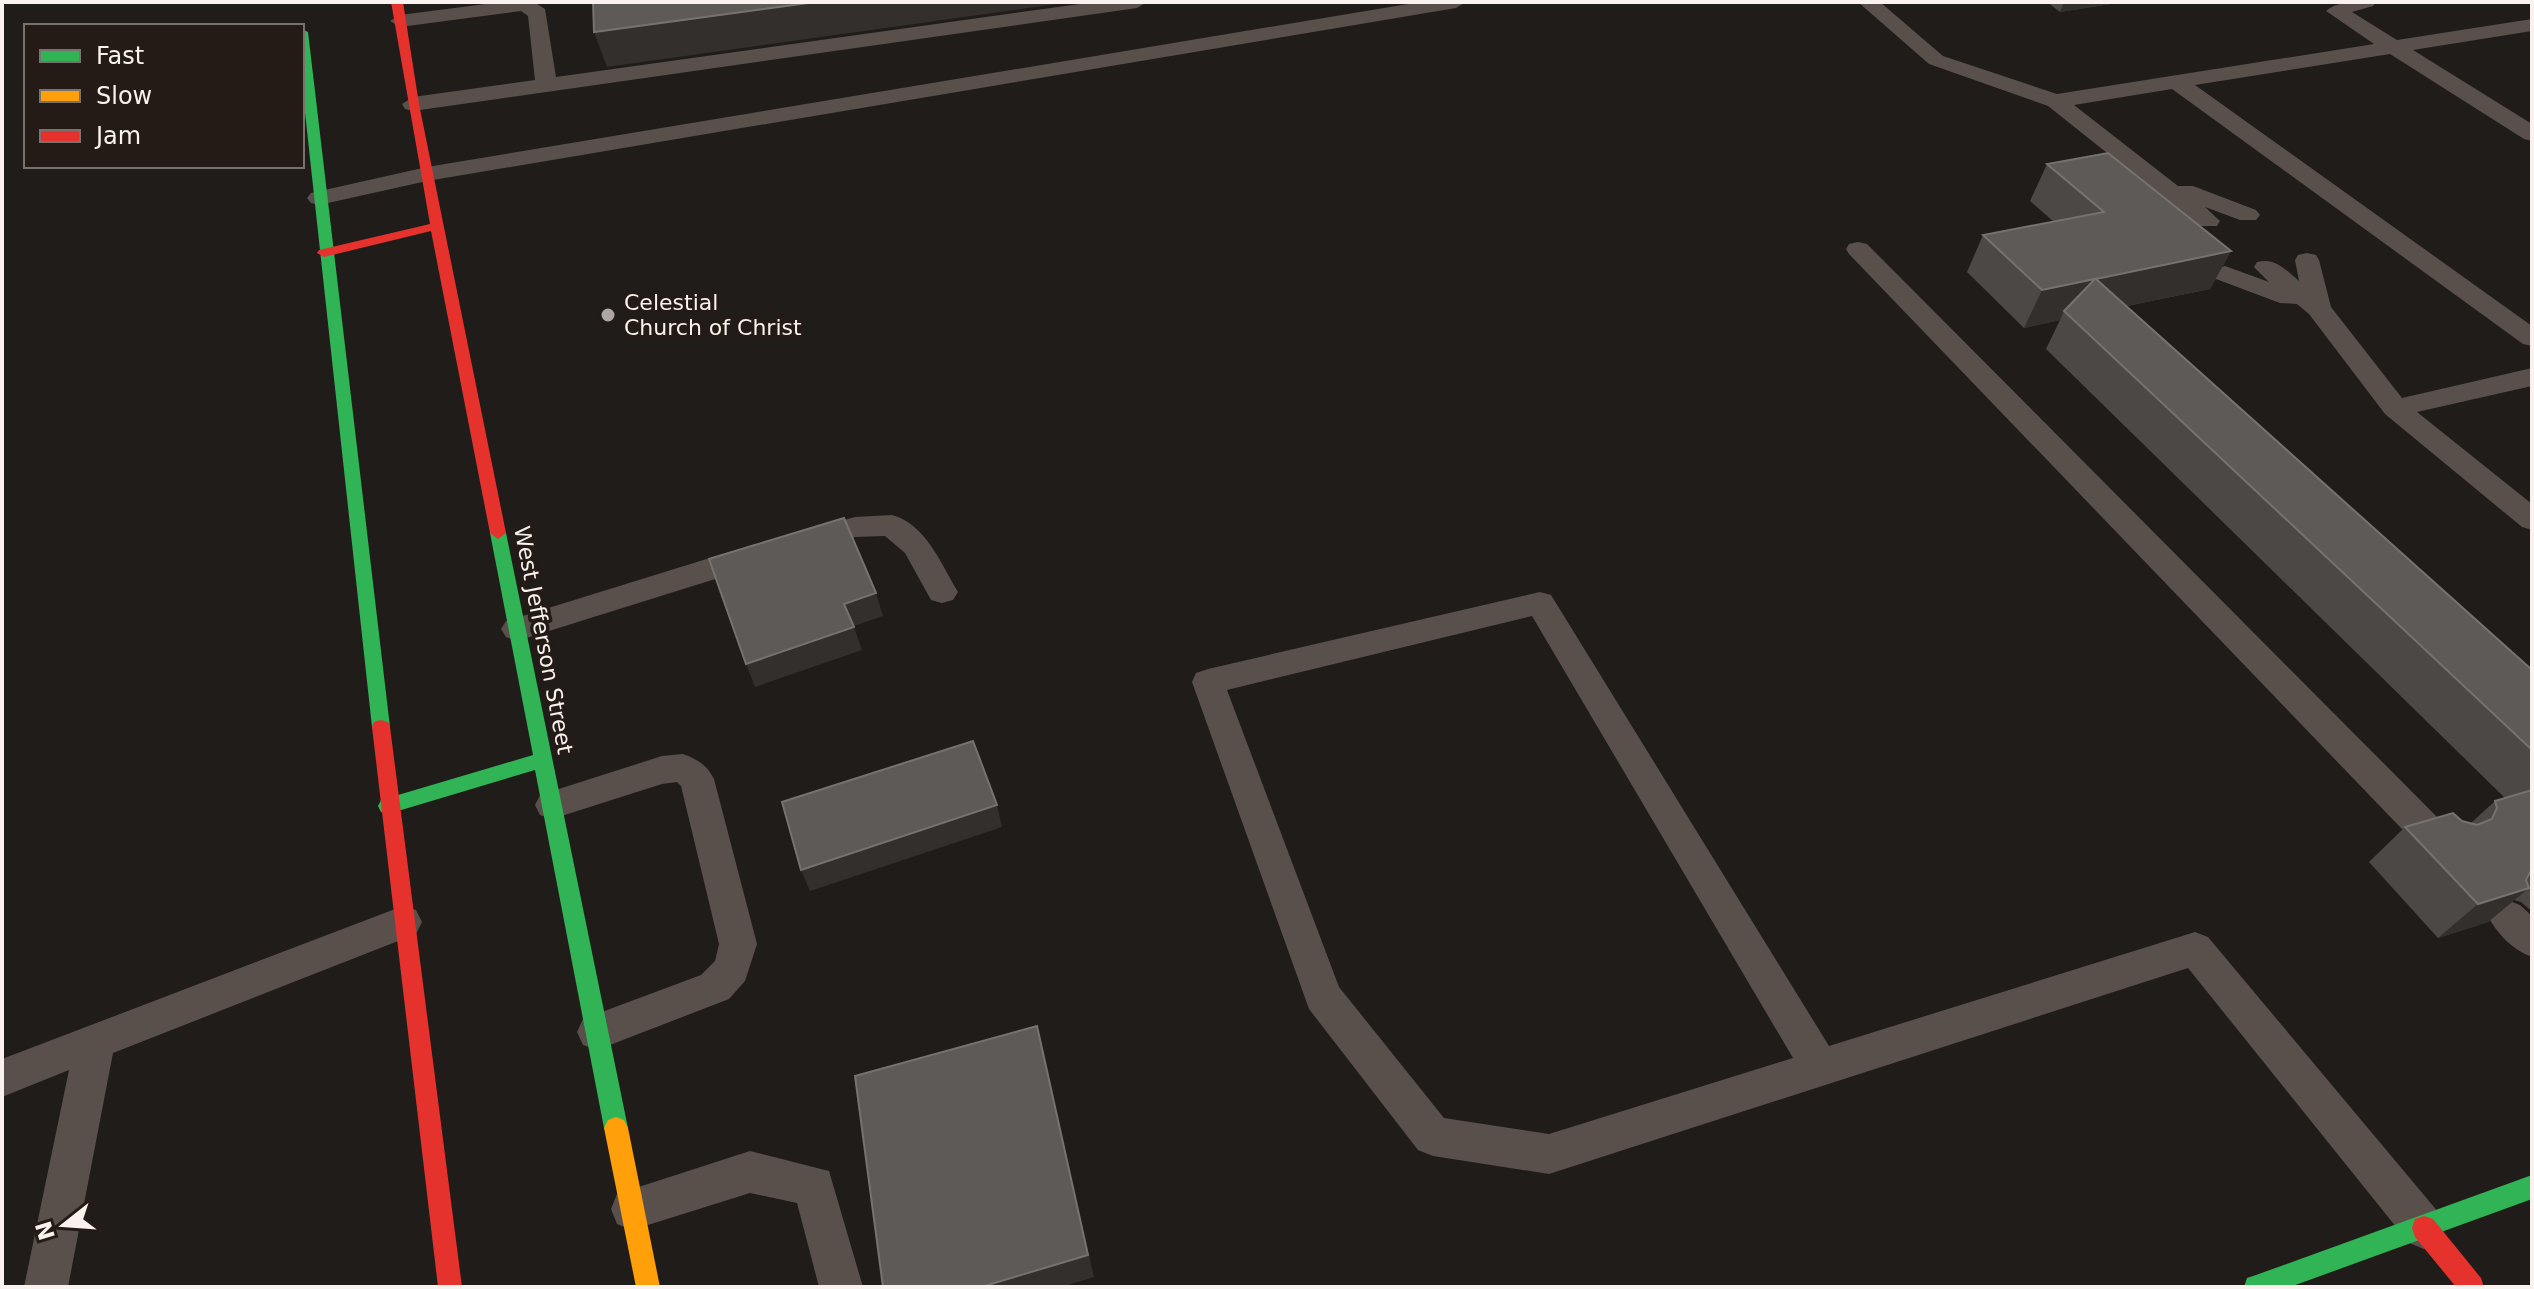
<svg xmlns="http://www.w3.org/2000/svg" width="2534" height="1289" viewBox="0 0 2534 1289" font-family="'DejaVu Sans',sans-serif">
<style>
.lines{fill:none;stroke-linecap:round;stroke-linejoin:round}
.lane{fill:#594f4b;fill-rule:evenodd}
.fast{fill:#30b455;fill-rule:evenodd}
.slow{fill:#ff9f0a;fill-rule:evenodd}
.jam{fill:#e5322d;fill-rule:evenodd}
.wall{fill:#4b4845}
.shaded-wall{fill:#322f2c}
.building{fill:#5e5a57;stroke:#76726f;stroke-width:2}
.poi-dot{fill:#ada7a4;stroke:#241b16;stroke-width:3}
.labels{text-anchor:middle;stroke-width:7;stroke-linejoin:round;paint-order:stroke}
.poi-label{font-size:22px;fill:#f9f2ef;stroke:#241b16;text-anchor:start}
.street-label{font-size:22px;fill:#f9f2ef;stroke:#241b16}
</style>
<rect width="100%" height="100%" fill="#201c1a"/>
<g class="lines">
<!-- lane -->
<path class="lane" d="M 501,2 L 534,2 L 545,9 L 556,77 L 1094,2 L 1147,2 L 1137,8 L 413,111 L 405,109 L 402,104 L 413,97 L 535,80 L 528,16 L 521,11 L 400,27 L 390,21 L 400,15 Z
M 1420,2 L 1466,2 L 1456,8 L 427,181 L 319,205 L 311,203 L 307,198 L 311,193 L 427,167 Z
M 1858,2 L 1880,2 L 1943,56 L 2057,94 L 2374,44 L 2326,11 C 2339,0 2359,2 2376,2 L 2373,6 L 2352,12 L 2397,40 L 2532,19 L 2532,31 L 2413,50 L 2532,124 L 2532,141 L 2524,139 L 2390,54 L 2195,85 L 2532,326 L 2532,346 L 2523,344 L 2172,89 L 2074,105 L 2178,186 L 2193,186 L 2256,210 L 2260,215 L 2256,220 L 2240,220 L 2205,207 L 2220,221 L 2217,226 L 2199,226 L 2048,106 L 1929,64 Z
M 1858,242 L 1867,244 L 2451,831 L 2456,842 L 2451,853 L 2438,857 L 2425,853 L 1849,254 L 1846,249 L 1849,244 Z
M 2307,253 L 2316,255 L 2319,260 L 2331,307 L 2402,398 L 2532,368 L 2532,386 L 2417,412 L 2532,504 L 2532,530 L 2522,527 L 2385,414 L 2309,314 L 2297,304 L 2280,303 L 2216,279 L 2212,274 L 2216,269 L 2225,266 L 2269,282 L 2254,267 L 2257,262 C 2275,257 2286,270 2299,281 L 2295,260 L 2298,255 Z
M 892,515 C 926,524 941,564 958,592 L 953,600 L 942,603 L 931,600 L 905,553 L 885,536 L 855,537 L 807,552 L 796,549 L 792,541 L 796,533 L 855,517 Z
M 755,544 L 766,547 L 770,555 L 766,563 L 517,641 L 506,637 L 501,629 L 506,621 Z
M 1540,592 L 1551,595 L 1829,1046 L 2195,932 L 2208,937 L 2439,1213 L 2445,1228 L 2439,1243 L 2424,1249 L 2409,1243 L 2188,968 L 1549,1174 L 1433,1156 L 1418,1150 L 1309,1009 L 1192,682 L 1196,673 L 1208,669 ZM 1532,616 L 1793,1058 L 1549,1134 L 1444,1118 L 1339,987 L 1227,690 Z
M 683,754 C 697,759 707,765 714,779 L 757,944 L 745,981 L 729,999 L 597,1050 L 583,1045 L 577,1032 L 583,1019 L 701,975 L 715,961 L 719,944 L 681,786 L 677,782 L 662,784 L 552,819 L 540,815 L 535,805 L 540,795 L 662,756 Z
M 2507,900 L 2520,905 L 2532,916 L 2532,957 C 2513,950 2497,934 2488,916 L 2494,905 Z
M 403,906 L 416,910 L 422,922 L 416,934 L 113,1053 L 68,1287 L 24,1287 L 69,1070 L 2,1097 L 2,1059 Z
M 750,1151 L 829,1171 L 863,1287 L 819,1287 L 797,1203 L 750,1193 L 632,1230 L 617,1224 L 611,1209 L 617,1194 Z"/>
<!-- fast -->
<path class="fast" d="M 302,29 L 308,32 L 390,727 L 388,732 L 374,732 L 372,727 L 302,85 Z
M 498,527 L 506,533 L 628,1128 L 624,1136 L 616,1139 L 608,1136 L 604,1128 L 535,770 L 388,814 L 381,812 L 378,806 L 381,800 L 388,798 L 533,755 L 490,533 Z
M 2532,1175 L 2532,1199 L 2290,1287 L 2244,1287 L 2247,1278 L 2256,1275 Z"/>
<!-- slow -->
<path class="slow" d="M 616,1117 L 624,1120 L 628,1128 L 660,1287 L 636,1287 L 604,1128 L 608,1120 Z"/>
<!-- jam -->
<path class="jam" d="M 391,2 L 403,2 L 419,104 L 506,533 L 498,539 L 490,533 L 431,231 L 324,257 L 317,253 L 319,250 L 430,224 Z
M 381,720 L 388,722 L 390,727 L 462,1287 L 438,1287 L 372,727 L 374,722 Z
M 2424,1216 L 2433,1219 L 2481,1278 L 2484,1287 L 2456,1287 L 2415,1237 L 2412,1228 L 2415,1219 Z"/>
</g>
<!-- wall -->
<path class="wall" d="M 2047,2 L 2123,2 L 2060,12 Z
M 2047,164 L 2231,251 L 2210,289 L 2127,306 L 2532,670 L 2532,908 L 2529,909 L 2521,902 L 2514,900 L 2488,922 L 2438,938 L 2369,862 L 2405,827 L 2462,821 L 2471,823 L 2495,801 L 2505,798 L 2046,349 L 2060,320 L 2024,328 L 1967,272 L 1983,235 L 2054,222 L 2030,201 Z"/>
<!-- shaded-wall -->
<path class="shaded-wall" d="M 816,2 L 1072,2 L 607,67 L 594,32 Z
M 2064,2 L 2123,2 L 2060,12 Z
M 2231,251 L 2210,289 L 2077,316 L 2096,279 Z
M 2095,279 L 2064,311 L 2060,320 L 2024,328 L 2042,290 Z
M 876,593 L 883,616 L 851,627 L 844,604 Z
M 854,627 L 862,650 L 755,687 L 746,664 Z
M 997,805 L 1002,827 L 810,891 L 801,870 Z
M 2532,869 L 2532,875 L 2510,894 L 2529,888 L 2488,922 L 2438,938 L 2478,904 Z
M 1037,1026 L 1094,1277 L 1062,1287 L 981,1287 Z"/>
<!-- building -->
<path class="building" d="M 593,2 L 816,2 L 594,32 Z
M 2108,153 L 2231,251 L 2096,279 L 2532,670 L 2532,750 L 2064,311 L 2095,279 L 2042,290 L 1983,235 L 2104,212 L 2047,164 Z
M 844,518 L 876,593 L 844,604 L 854,627 L 746,664 L 709,559 Z
M 973,741 L 997,805 L 801,870 L 782,802 Z
M 2532,790 L 2532,869 L 2526,880 L 2529,888 L 2478,904 L 2405,827 L 2453,813 L 2462,821 L 2477,825 L 2492,819 L 2497,808 L 2495,801 Z
M 1037,1026 L 1088,1255 L 981,1287 L 883,1287 L 855,1076 Z"/>
<!-- markers -->
<circle class="poi-dot" cx="608" cy="315" r="8"/>
<g class="labels">
<!-- poi labels -->
<g class="poi-label">
<text x="624" y="310">Celestial<tspan x="624" dy="25">Church of Christ</tspan></text>
</g>
<!-- street labels -->
<g class="street-label">
<text transform="translate(544 640) rotate(79)" y="8">West Jefferson Street</text>
</g>
</g>
<!-- border -->
<rect width="2534" height="1289" fill="none" stroke="#f9f2ef" stroke-width="8"/>
<!-- legend -->
<rect x="24" y="24" width="280" height="144" fill="#241b16" stroke="#79716d" stroke-width="2"/>
<rect x="40" y="50" width="40" height="12" fill="#30b455" stroke="#79716d" stroke-width="2"/>
<text x="96" y="64" font-size="24" fill="#f9f2ef">Fast</text>
<rect x="40" y="90" width="40" height="12" fill="#ff9f0a" stroke="#79716d" stroke-width="2"/>
<text x="96" y="104" font-size="24" fill="#f9f2ef">Slow</text>
<rect x="40" y="130" width="40" height="12" fill="#e5322d" stroke="#79716d" stroke-width="2"/>
<text x="96" y="144" font-size="24" fill="#f9f2ef">Jam</text>
<!-- north arrow -->
<g transform="translate(64 1225) rotate(253)" stroke="#241b16" stroke-width="6" paint-order="stroke">
<path d="M0-6L14 30L0 20L-14 30Z" fill="#f9f2ef"/>
<text y="-12" font-size="22" font-weight="bold" text-anchor="middle" fill="#f9f2ef">N</text>
</g>
</svg>
